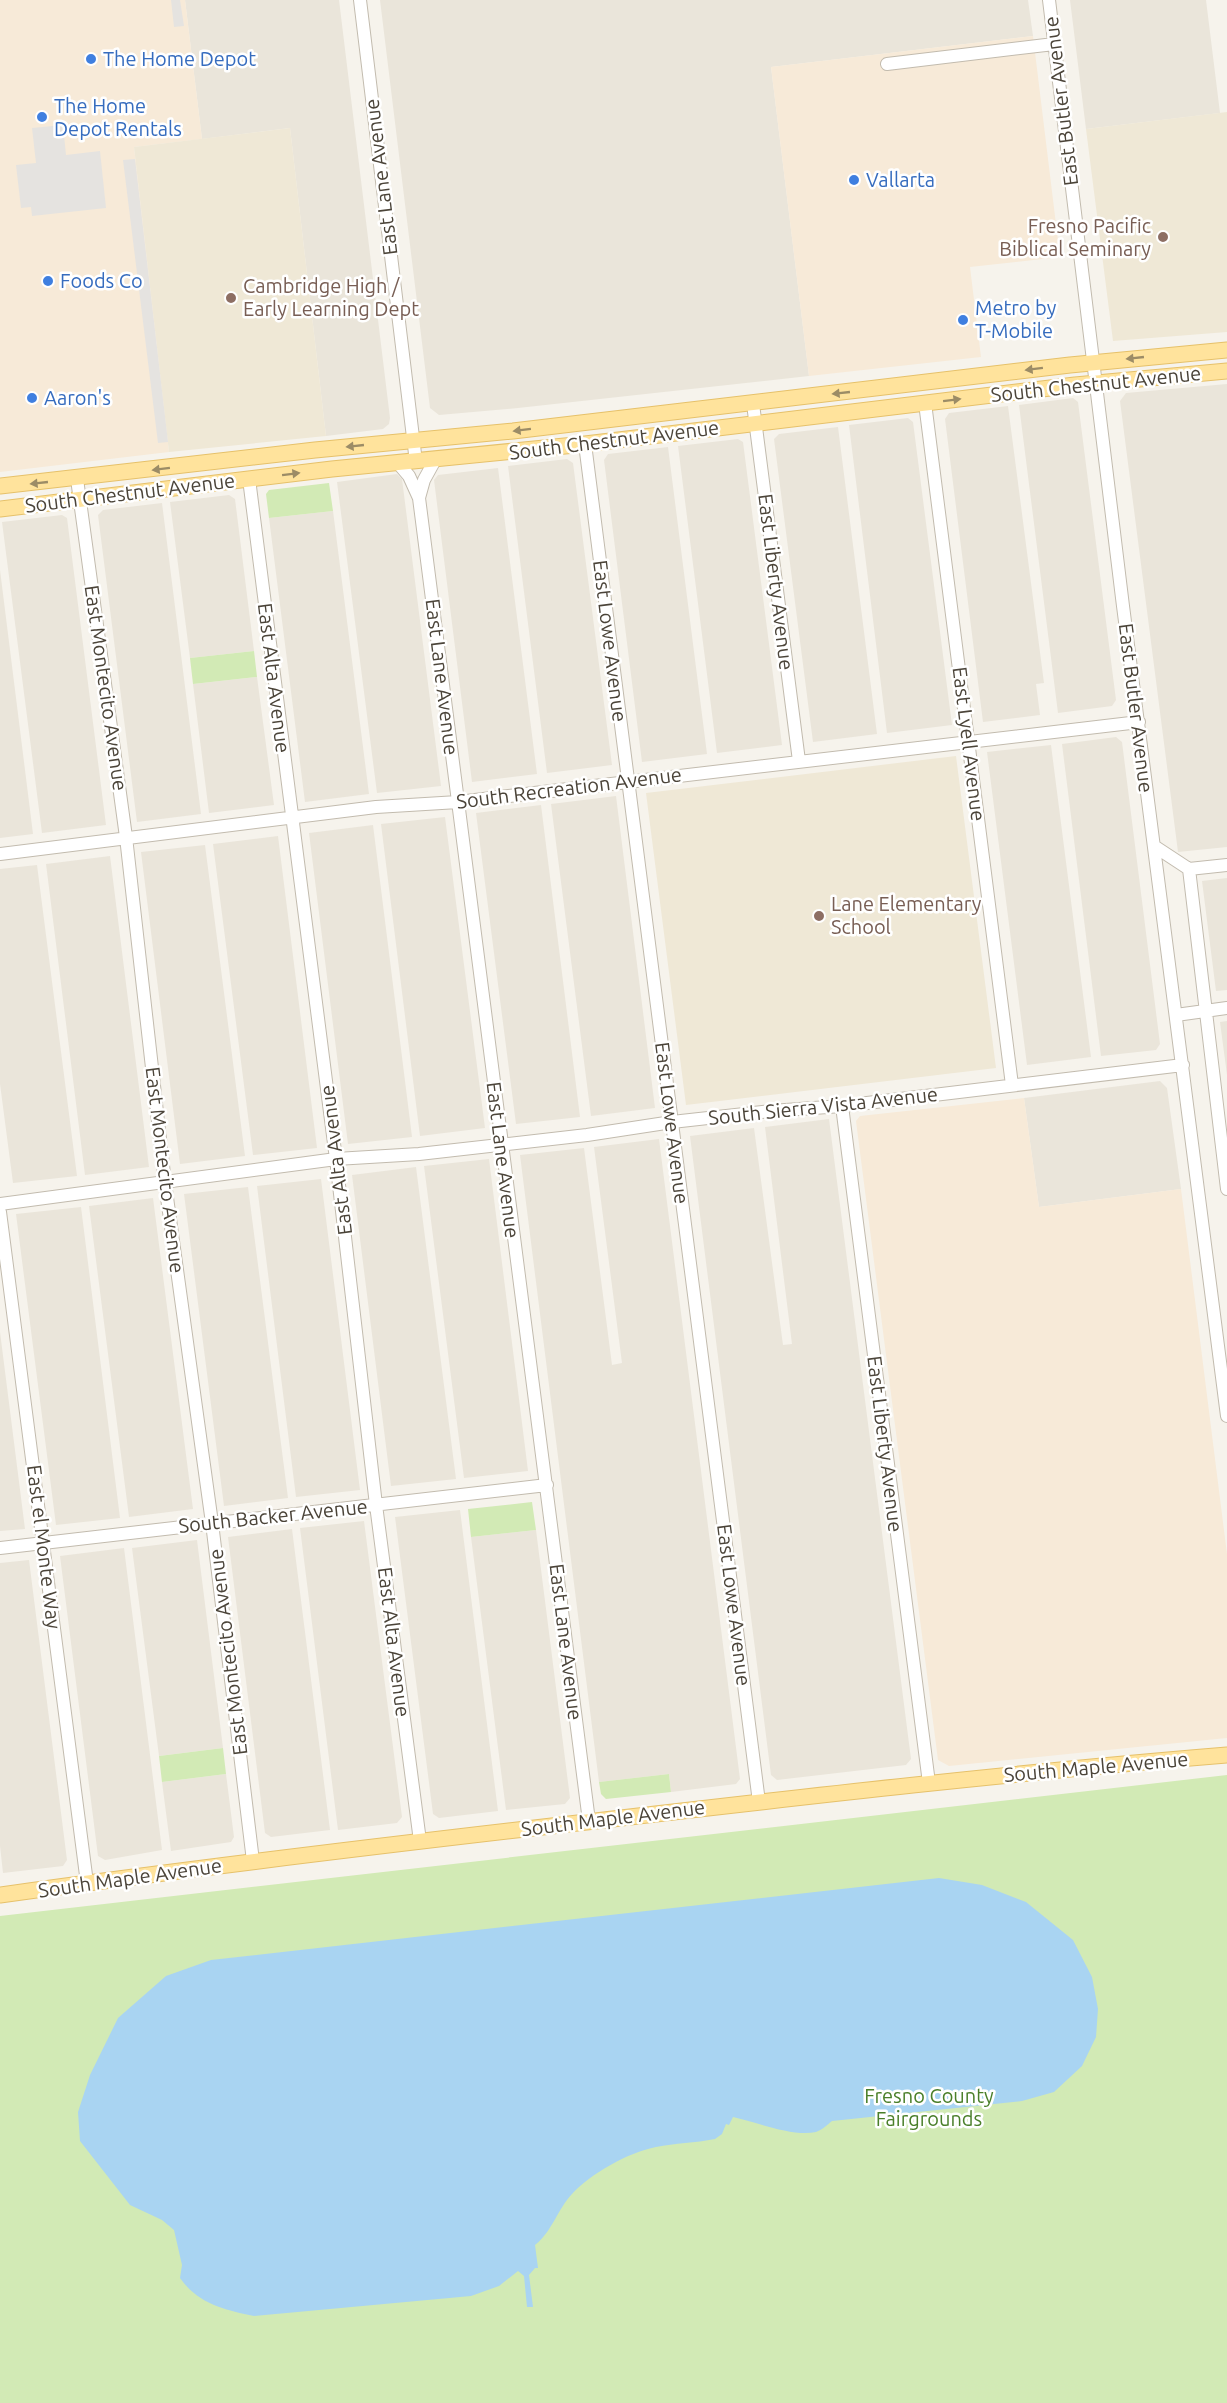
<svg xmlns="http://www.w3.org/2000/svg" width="1227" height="2403" viewBox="0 0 1227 2403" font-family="Ubuntu,sans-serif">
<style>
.residential{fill:#eae5da}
.commercial{fill:#f7ead8}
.education{fill:#efe8d6}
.green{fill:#d2eab5}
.parking{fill:#e5e3e0}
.water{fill:#a9d4f2}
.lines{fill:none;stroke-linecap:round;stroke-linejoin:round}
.minor-casing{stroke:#c2bbae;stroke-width:14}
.major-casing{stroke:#e6c16a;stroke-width:17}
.minor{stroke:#fff;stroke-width:12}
.major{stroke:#ffe39c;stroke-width:15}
.oneway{fill:#9c8c66}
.shop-dot{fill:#3f7fe0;stroke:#fff;stroke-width:2}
.education-dot{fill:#8d6e63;stroke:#fff;stroke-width:2}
.labels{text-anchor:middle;stroke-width:5;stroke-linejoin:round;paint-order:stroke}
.shop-label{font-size:20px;fill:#366cbe;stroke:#fff;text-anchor:start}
.street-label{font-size:20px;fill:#4b4439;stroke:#fff}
.education-label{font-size:20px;fill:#785e54;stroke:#fff;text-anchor:start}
.park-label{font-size:20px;fill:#4a7f2a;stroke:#fff}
</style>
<rect width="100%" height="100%" fill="#f6f3ec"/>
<!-- residential -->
<path class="residential" d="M 185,0 L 339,0 L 390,418 L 389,424 L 383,429 L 326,436 L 290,128 L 202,139 Z
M 380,0 L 1028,0 L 1033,36 L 771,67 L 809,376 L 518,408 L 439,415 L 430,408 Z
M 1070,0 L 1206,0 L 1220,113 L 1086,129 Z
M 1227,384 L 1227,847 L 1178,852 L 1120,401 L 1126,393 Z
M 1073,398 L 1078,402 L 1116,700 L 1112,706 L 1058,713 L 1019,405 Z
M 1008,406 L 1044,683 L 1036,684 L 1040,715 L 983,722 L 945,419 L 949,413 Z
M 908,418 L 913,422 L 952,725 L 887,733 L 849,425 Z
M 838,427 L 877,734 L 813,742 L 774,439 L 779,434 Z
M 738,439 L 743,442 L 782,745 L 717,753 L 678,446 Z
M 668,447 L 707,754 L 642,762 L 604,460 L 608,454 Z
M 567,459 L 573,463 L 612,765 L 547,773 L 508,466 Z
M 498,468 L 537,774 L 472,782 L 434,480 L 438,475 Z
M 397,474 L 402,479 L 441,786 L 377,793 L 337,482 Z
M 229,495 L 235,499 L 254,651 L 190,658 L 170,502 Z
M 162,503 L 201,814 L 137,822 L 98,515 L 103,510 Z
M 333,511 L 369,794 L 305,802 L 269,518 Z
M 62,515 L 67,518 L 106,825 L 42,833 L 2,522 Z
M 0,570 L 33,834 L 0,838 Z
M 257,677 L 274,805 L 209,813 L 193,684 Z
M 1116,737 L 1122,742 L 1160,1044 L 1156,1050 L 1101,1056 L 1062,744 Z
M 1051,745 L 1091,1057 L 1027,1065 L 987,752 Z
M 616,796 L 655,1108 L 591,1116 L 551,804 Z
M 541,805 L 580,1117 L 516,1124 L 476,813 Z
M 445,817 L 485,1128 L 420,1136 L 381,824 Z
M 373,825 L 412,1137 L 348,1144 L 309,833 Z
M 278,836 L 317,1148 L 253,1155 L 213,844 Z
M 205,845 L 245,1156 L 180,1164 L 141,852 Z
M 110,856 L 149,1167 L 85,1175 L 46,864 Z
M 37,865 L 77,1176 L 13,1183 L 0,1084 L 0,869 Z
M 1227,878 L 1227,990 L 1216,991 L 1202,881 Z
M 1227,1021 L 1227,1075 L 1220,1022 Z
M 1160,1081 L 1167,1088 L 1181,1189 L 1039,1207 L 1024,1098 Z
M 829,1119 L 911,1759 L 906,1765 L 777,1780 L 771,1775 L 690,1136 L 754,1128 L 783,1345 L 792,1344 L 765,1127 Z
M 659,1139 L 740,1779 L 736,1784 L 671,1792 L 669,1774 L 599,1782 L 520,1155 L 584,1148 L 612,1365 L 622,1363 L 594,1147 Z
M 489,1159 L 528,1471 L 464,1478 L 424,1166 Z
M 416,1167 L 456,1479 L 391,1486 L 352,1175 Z
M 321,1179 L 360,1490 L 296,1497 L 257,1186 Z
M 248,1187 L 288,1498 L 224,1506 L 184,1194 Z
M 153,1198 L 193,1509 L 129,1517 L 89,1206 Z
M 81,1207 L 120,1518 L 56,1525 L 16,1214 Z
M 0,1332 L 25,1529 L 0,1531 Z
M 460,1510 L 498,1811 L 439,1818 L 433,1814 L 395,1517 Z
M 364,1521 L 402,1817 L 397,1823 L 338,1830 L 300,1528 Z
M 292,1529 L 330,1830 L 271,1837 L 265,1833 L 228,1537 Z
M 536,1530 L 570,1798 L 565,1804 L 506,1810 L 471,1537 Z
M 197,1540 L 223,1748 L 159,1756 L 132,1548 Z
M 124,1548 L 162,1850 L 105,1860 L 98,1856 L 60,1556 Z
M 29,1560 L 67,1860 L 63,1866 L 3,1873 L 0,1846 L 0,1563 Z
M 226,1774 L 234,1837 L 231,1842 L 171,1851 L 162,1782 Z"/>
<!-- commercial -->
<path class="commercial" d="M 0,0 L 185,0 L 202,139 L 134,147 L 169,452 L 0,472 Z
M 1033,36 L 1060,257 L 970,267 L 981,357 L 809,376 L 771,67 Z
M 1024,1098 L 1039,1207 L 1181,1189 L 1227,1554 L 1227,1738 L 949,1766 L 938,1760 L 856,1121 L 860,1116 Z"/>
<!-- education -->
<path class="education" d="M 1227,112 L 1227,332 L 1113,341 L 1086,129 Z
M 290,128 L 326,436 L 169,452 L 134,147 Z
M 956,756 L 996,1068 L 686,1105 L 646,793 Z"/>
<!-- green -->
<path class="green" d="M 329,483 L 333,511 L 269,518 L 266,494 L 269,490 Z
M 254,651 L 257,677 L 193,684 L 190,658 Z
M 532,1502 L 536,1530 L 471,1537 L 468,1509 Z
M 223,1748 L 226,1774 L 162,1782 L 159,1756 Z
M 669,1774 L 671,1792 L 606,1799 L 601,1794 L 599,1782 Z
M 1227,1775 L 1227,2403 L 0,2403 L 0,1916 Z"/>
<!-- parking -->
<path class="parking" d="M 171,0 L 180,0 L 184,26 L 174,27 Z
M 63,125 L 66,155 L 100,151 L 106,208 L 32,216 L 31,207 L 21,208 L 16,165 L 36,163 L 32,128 Z
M 135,159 L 168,442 L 158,443 L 123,160 Z"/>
<!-- water -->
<path class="water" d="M 939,1878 L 982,1885 L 1026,1902 L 1073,1940 L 1092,1977 L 1098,2009 L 1096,2037 L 1082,2066 L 1054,2092 L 1022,2101 L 832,2121 C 827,2125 822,2130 816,2132 C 793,2137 756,2122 733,2117 L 729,2125 L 726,2124 L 722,2134 L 715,2139 C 695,2143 675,2143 656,2147 C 629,2152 590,2174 572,2194 C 557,2210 552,2232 535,2245 L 538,2268 L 535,2268 L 529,2275 L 533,2307 L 527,2307 L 524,2276 L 518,2271 L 499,2286 L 471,2296 L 254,2316 C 225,2310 198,2304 180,2278 L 182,2265 L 174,2230 L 162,2220 L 130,2205 L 80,2141 L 78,2112 L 90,2075 L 118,2018 L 166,1976 L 211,1960 Z"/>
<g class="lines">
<!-- minor casing -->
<g class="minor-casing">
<path id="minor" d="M 360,0 L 416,462
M 1049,0 L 1123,606 L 1227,1416
M 887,64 L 1054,44
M 925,403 L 1012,1085
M 753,404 L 799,761
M 585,444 L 759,1802
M 398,463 L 409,476 L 419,498 L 589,1821
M 77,479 L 126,837 L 165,1183 L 212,1523 L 253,1861
M 249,479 L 336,1159 L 376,1505 L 420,1841
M 419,498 L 424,480 L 435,460
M 1154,846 L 1189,869
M 0,854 L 376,807 L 458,802 L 1139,722
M 1189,869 L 1227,1189
M 1189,869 L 1227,865
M 1176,1015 L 1227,1008
M 842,1106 L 929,1783
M 0,1204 L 336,1159 L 419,1154 L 587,1135 L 672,1122 L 771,1111 L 842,1106 L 1183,1065
M 0,1212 L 87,1883
M 0,1548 L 547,1485"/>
</g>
<!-- major casing -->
<g class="major-casing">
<path id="major" d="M 0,486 L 315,450 L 513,431 L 1070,365 L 1227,350
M 0,509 L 332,469 L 585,444 L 1075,385 L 1227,371
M 0,1895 C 201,1867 402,1843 604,1820 C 811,1796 1019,1772 1227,1755"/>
</g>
<!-- minor -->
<use href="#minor" class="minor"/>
<!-- major -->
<use href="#major" class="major"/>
</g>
<!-- one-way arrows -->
<defs><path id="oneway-solid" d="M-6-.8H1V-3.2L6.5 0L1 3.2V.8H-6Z" transform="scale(1.5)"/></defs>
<g class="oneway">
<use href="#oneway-solid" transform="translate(1135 358) rotate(174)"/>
<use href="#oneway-solid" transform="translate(1034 369) rotate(173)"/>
<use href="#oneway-solid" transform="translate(841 393) rotate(174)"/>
<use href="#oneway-solid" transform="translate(952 400) rotate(-7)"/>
<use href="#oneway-solid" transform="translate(522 430) rotate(173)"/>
<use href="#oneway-solid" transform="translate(355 446) rotate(174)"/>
<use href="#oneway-solid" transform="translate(161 469) rotate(173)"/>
<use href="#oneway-solid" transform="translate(291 474) rotate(-7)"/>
<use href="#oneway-solid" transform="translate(39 483) rotate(174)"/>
</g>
<!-- markers -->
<g class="shop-dot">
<circle cx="91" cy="59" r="6"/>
<circle cx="42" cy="117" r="6"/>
<circle cx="854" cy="180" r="6"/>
<circle cx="48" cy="281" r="6"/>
<circle cx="963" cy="320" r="6"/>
<circle cx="32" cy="398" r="6"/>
</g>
<g class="education-dot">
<circle cx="1163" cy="237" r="6"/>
<circle cx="231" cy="298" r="6"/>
<circle cx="819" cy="916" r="6"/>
</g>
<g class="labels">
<!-- shop labels -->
<g class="shop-label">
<text x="103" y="66">The Home Depot</text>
<text x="54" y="113">The Home<tspan x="54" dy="23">Depot Rentals</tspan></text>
<text x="866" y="187">Vallarta</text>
<text x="60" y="288">Foods Co</text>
<text x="975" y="315">Metro by<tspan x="975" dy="23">T-Mobile</tspan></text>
<text x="44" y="405">Aaron's</text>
</g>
<!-- street labels -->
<g class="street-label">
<text transform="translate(1061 101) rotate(-97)" y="7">East Butler Avenue</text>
<text transform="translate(381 177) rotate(-97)" y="7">East Lane Avenue</text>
<text transform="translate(1096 384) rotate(-6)" y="7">South Chestnut Avenue</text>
<text transform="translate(614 440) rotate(-7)" y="7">South Chestnut Avenue</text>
<text transform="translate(130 493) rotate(-7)" y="7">South Chestnut Avenue</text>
<text transform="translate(776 582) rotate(83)" y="7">East Liberty Avenue</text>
<text transform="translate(610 641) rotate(83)" y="7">East Lowe Avenue</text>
<text transform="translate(442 677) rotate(83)" y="7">East Lane Avenue</text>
<text transform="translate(274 678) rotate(83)" y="7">East Alta Avenue</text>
<text transform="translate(106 688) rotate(82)" y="7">East Montecito Avenue</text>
<text transform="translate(1136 708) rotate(83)" y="7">East Butler Avenue</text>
<text transform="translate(969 744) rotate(83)" y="7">East Lyell Avenue</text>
<text transform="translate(569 788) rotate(-7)" y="7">South Recreation Avenue</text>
<text transform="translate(823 1106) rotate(-6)" y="7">South Sierra Vista Avenue</text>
<text transform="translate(672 1123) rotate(83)" y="7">East Lowe Avenue</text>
<text transform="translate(336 1160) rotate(-97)" y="7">East Alta Avenue</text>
<text transform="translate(503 1160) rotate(83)" y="7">East Lane Avenue</text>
<text transform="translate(165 1170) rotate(83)" y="7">East Montecito Avenue</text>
<text transform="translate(885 1444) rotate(83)" y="7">East Liberty Avenue</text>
<text transform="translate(273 1516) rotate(-6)" y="7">South Backer Avenue</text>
<text transform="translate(44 1547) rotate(83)" y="7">East el Monte Way</text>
<text transform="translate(734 1605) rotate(83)" y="7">East Lowe Avenue</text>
<text transform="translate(394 1642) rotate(83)" y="7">East Alta Avenue</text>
<text transform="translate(566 1642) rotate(83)" y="7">East Lane Avenue</text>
<text transform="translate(228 1652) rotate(-97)" y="7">East Montecito Avenue</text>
<text transform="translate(1096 1767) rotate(-5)" y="7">South Maple Avenue</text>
<text transform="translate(613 1818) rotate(-7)" y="7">South Maple Avenue</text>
<text transform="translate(130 1878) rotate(-8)" y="7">South Maple Avenue</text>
</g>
<!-- education labels -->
<g class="education-label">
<text x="1151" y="233" text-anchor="end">Fresno Pacific<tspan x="1151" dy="23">Biblical Seminary</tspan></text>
<text x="243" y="293">Cambridge High /<tspan x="243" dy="23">Early Learning Dept</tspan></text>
<text x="831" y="911">Lane Elementary<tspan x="831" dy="23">School</tspan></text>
</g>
<!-- park labels -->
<g class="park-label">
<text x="929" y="2103">Fresno County<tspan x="929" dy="23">Fairgrounds</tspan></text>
</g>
</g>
</svg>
